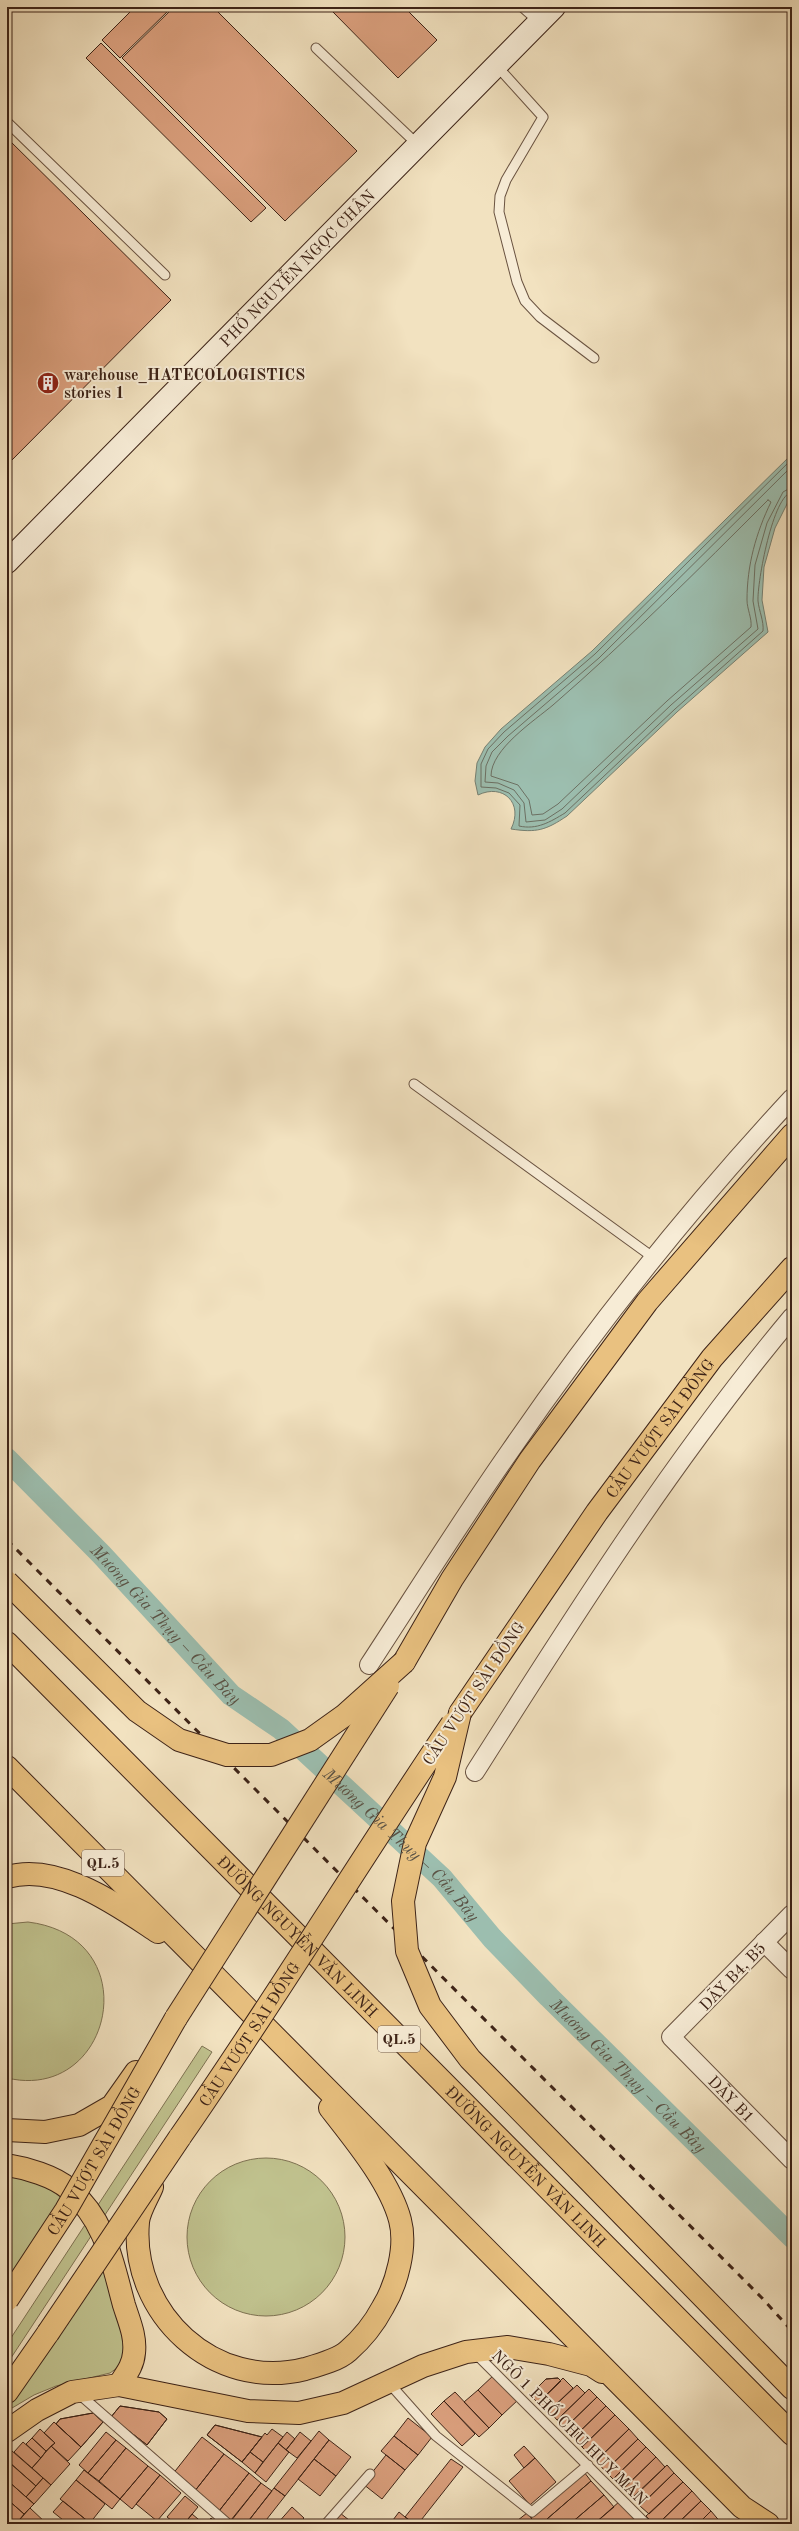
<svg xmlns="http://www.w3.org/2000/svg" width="799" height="2531" viewBox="0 0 799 2531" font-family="'Old Standard TT',serif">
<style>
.green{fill:#c0c28e;stroke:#7e7252}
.water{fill:#9cbeaf;stroke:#768072}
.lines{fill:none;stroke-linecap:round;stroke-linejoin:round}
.shore{stroke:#6c7063;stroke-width:1}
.canal{stroke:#9cbeaf;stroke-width:22}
.building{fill:#dba07e;stroke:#3d2317}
.lane-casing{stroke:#6a5341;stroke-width:11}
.street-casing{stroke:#6a5341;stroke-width:20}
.secondary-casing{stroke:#3d2317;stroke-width:24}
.primary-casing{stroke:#3d2317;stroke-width:24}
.highway-casing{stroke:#3d2317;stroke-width:24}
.lane{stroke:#f7ecd6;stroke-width:9}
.street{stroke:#f7ecd6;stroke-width:18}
.secondary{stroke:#f7ecd6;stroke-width:22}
.primary{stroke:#e9c180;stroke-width:22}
.highway{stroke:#e9c180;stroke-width:22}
.rail{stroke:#3d2317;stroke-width:3;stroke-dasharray:7 7;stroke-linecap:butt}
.primary-bridge-casing{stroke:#3d2317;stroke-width:24;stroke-linecap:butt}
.highway-bridge-casing{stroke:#3d2317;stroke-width:24;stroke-linecap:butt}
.primary-bridge{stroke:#e9c180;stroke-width:22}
.highway-bridge{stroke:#e9c180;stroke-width:22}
.labels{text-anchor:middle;stroke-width:4;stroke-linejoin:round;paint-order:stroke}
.shield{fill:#f7ecd6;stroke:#755f50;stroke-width:1}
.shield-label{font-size:15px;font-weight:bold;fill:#3d2317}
.street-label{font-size:16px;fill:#3d2317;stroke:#f7ecd6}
.poi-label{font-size:16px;font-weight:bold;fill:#3d2317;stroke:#f7ecd6;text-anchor:start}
.water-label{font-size:17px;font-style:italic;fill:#5a5245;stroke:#f7ecd6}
</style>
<rect width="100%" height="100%" fill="#f2e2c0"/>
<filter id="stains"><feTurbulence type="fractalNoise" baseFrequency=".005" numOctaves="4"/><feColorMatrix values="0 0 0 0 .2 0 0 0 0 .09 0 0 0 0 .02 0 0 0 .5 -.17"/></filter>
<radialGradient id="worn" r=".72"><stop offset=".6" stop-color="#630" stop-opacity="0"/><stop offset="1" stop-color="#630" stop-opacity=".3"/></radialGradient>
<!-- green -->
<path class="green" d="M 28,1922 C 149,1937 113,2103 7,2078 L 7,1924 Z
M 202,2046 L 212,2052 L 7,2364 L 7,2344 Z
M187 2237a79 79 0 1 1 158 0a79 79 0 1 1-158 0Z
M 7,2169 L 78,2195 L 7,2305 Z
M 107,2256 L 128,2352 L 117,2368 L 110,2373 L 56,2386 L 34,2395 L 7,2411 L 7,2401 Z"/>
<!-- water -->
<path class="water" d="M 792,454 L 792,494 L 775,528 L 764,567 L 762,600 L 768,632 L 677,712 L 567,816 C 546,830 537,833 511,829 C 524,803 503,783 478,795 L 475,781 L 477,763 L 485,747 L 501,729 L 592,651 Z"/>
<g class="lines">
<!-- shore -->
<path class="shore" d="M 792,459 L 595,654 L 504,732 L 488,749 L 481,764 L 481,787 L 496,788 L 509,793 L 520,805 L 519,826 C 537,830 550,822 565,813 L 675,709 L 763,631 C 764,621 759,611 758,601 C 757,583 773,494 792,492
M 792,466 L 599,658 L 508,736 L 492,752 L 486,766 L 485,782 L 498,783 L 514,790 L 524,803 L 526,822 L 545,820 L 562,809 L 671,705 L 758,629 L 753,601 L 755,565 L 767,523 L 783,492 L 792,487
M 768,500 L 771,502 C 756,533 747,565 747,600 C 747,609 752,618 751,627 L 667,701 L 558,804 L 543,814 L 532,815 L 529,800 L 518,785 L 491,776 C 491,749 534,721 553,705 C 628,640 698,570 768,500 Z"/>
<!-- canal -->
<path class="canal" id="s1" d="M 7,1459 L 101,1554 L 231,1695 L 281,1729 L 442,1878 L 492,1938 L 549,1997 L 792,2237"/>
</g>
<!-- building -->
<path class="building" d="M 135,7 L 172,7 L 120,58 L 102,40 Z
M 174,7 L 213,7 L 357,151 L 285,221 L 122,58 Z
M 336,7 L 404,7 L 437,40 L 398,78 L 332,11 Z
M 101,43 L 266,208 L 251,222 L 86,58 Z
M 7,138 L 171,300 L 7,465 Z
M 495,2374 L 519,2399 L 502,2415 L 478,2390 Z
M 558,2378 L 561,2381 L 538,2403 L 530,2395 L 546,2379 Z
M 558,2378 L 561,2381 L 538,2403 L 530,2395 L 546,2379 Z
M 563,2378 L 573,2388 L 547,2413 L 538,2403 Z
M 577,2385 L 585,2393 L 557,2420 L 549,2411 Z
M 589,2389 L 597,2397 L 565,2428 L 557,2420 Z
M 478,2390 L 502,2415 L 489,2428 L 464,2402 Z
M 455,2392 L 489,2428 L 479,2437 L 444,2401 Z
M 597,2397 L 606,2406 L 573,2438 L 564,2429 Z
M 444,2401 L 475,2434 L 462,2446 L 431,2414 Z
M 120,2406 L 159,2412 L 167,2419 L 147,2445 L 111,2417 Z
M 120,2406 L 159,2412 L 167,2419 L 147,2445 L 111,2417 Z
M 606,2406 L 615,2415 L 582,2447 L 573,2438 Z
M 93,2413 L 103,2422 L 81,2447 L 56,2424 L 60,2419 Z
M 93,2413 L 103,2422 L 81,2447 L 56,2424 L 60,2419 Z
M 615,2415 L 629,2429 L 596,2461 L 582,2447 Z
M 408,2418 L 432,2437 L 418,2455 L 394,2436 Z
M 54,2422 L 81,2447 L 68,2461 L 51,2446 L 55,2443 L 44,2433 Z
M 215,2425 L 262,2437 L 242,2462 L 207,2435 Z
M 215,2425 L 262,2437 L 242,2462 L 207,2435 Z
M 40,2429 L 55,2443 L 46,2451 L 32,2438 Z
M 272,2429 L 283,2437 L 263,2462 L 250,2452 L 265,2433 L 267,2435 Z
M 629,2429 L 638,2439 L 605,2471 L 596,2461 Z
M 319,2431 L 329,2440 L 285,2496 L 274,2488 Z
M 106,2432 L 116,2440 L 88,2473 L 79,2465 Z
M 287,2432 L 295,2439 L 286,2450 L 278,2443 Z
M 300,2432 L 311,2441 L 297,2458 L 286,2450 Z
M 394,2436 L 418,2455 L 405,2470 L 381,2451 Z
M 202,2437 L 224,2454 L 194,2492 L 172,2475 Z
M 32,2438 L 46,2451 L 41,2458 L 26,2444 Z
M 638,2439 L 646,2447 L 613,2479 L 605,2471 Z
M 116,2440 L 126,2448 L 99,2481 L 88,2473 Z
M 329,2440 L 351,2457 L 336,2476 L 314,2459 Z
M 23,2442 L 41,2458 L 32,2468 L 14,2452 Z
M 278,2443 L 289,2452 L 266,2482 L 255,2473 Z
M 51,2446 L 70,2464 L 51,2485 L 32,2468 Z
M 524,2446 L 535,2458 L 524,2468 L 514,2455 Z
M 646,2447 L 656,2457 L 623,2489 L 613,2479 Z
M 126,2448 L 148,2466 L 120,2499 L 99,2481 Z
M 12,2451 L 43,2478 L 36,2486 L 7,2460 L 7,2457 Z
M 250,2452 L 263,2462 L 255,2473 L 242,2462 Z
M 224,2454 L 249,2473 L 219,2511 L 194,2492 Z
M 386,2455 L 405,2470 L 382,2499 L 363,2484 Z
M 656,2457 L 665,2467 L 632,2499 L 623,2489 Z
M 535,2458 L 556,2482 L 530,2505 L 509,2481 Z
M 314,2459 L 336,2476 L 320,2496 L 298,2479 Z
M 451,2459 L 463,2467 L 418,2524 L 415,2524 L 405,2517 Z
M 12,2465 L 36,2486 L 26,2497 L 7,2480 L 7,2470 Z
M 667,2465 L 674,2473 L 642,2504 L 634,2496 Z
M 148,2466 L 160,2475 L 132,2509 L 120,2499 Z
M 84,2470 L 120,2499 L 112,2509 L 76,2480 Z
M 584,2472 L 591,2481 L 547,2519 L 551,2522 L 548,2524 L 536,2524 L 531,2518 Z
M 249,2473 L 261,2483 L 231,2521 L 219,2511 Z
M 674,2473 L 683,2482 L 649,2514 L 640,2506 Z
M 160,2475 L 181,2493 L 157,2521 L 136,2504 Z
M 43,2478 L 51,2485 L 34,2504 L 26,2497 Z
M 7,2480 L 34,2504 L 24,2514 L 7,2499 Z
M 76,2480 L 105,2504 L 90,2523 L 60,2499 Z
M 591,2481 L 604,2495 L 570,2524 L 552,2524 L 547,2519 Z
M 683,2482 L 692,2491 L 658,2524 L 654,2524 L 646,2516 Z
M 261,2483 L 272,2491 L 246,2524 L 237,2524 L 231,2520 Z
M 274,2488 L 285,2496 L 263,2524 L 246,2524 Z
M 692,2491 L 701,2501 L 677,2524 L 658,2524 Z
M 604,2495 L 614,2507 L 594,2524 L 570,2524 Z
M 185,2496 L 198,2507 L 184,2524 L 176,2524 L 167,2517 Z
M 7,2499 L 24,2514 L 16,2524 L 7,2524 Z
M 63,2501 L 90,2523 L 89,2524 L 68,2524 L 53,2512 Z
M 620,2501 L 638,2523 L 637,2524 L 594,2524 Z
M 701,2501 L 711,2511 L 698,2524 L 677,2524 Z
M 292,2507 L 304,2518 L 298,2524 L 277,2524 Z
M 30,2508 L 47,2524 L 16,2524 Z
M 711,2511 L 722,2524 L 698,2524 Z
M 399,2512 L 405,2517 L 415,2524 L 390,2524 Z
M 340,2513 L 354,2524 L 331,2524 Z
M 527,2513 L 536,2524 L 513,2524 Z
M 192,2514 L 204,2524 L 184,2524 Z
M 211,2518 L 218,2524 L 206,2524 Z"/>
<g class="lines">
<!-- lane casing -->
<g class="lane-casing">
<path id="lane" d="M 522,7 L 539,22
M 316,48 L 417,144
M 496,65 L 543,117 L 506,180 L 500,196 L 499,212 L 517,282 L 525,301 L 540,317 L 594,358
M 7,122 L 165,275
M 414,1084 L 654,1258
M 476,2354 L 646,2524
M 389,2383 L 436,2436 L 532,2512 L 588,2465
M 78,2393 L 228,2524
M 326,2524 L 370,2474"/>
</g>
<!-- street casing -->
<g class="street-casing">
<g id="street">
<path d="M 369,1665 C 416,1593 461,1521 510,1451 C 595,1327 690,1208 792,1098"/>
<path d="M 475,1772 C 574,1616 673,1459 792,1317"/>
<path id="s2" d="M 792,1914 L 671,2037 L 792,2160"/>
<path d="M 764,1942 L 792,1970"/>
</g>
</g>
<!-- secondary casing -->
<g class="secondary-casing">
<g id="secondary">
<path id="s3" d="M 7,562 L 554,7"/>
</g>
</g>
<!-- primary casing -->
<g class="primary-casing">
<path id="primary" d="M 7,2392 L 48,2333"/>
</g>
<!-- highway casing -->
<g class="highway-casing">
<g id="highway">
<path id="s4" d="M 7,1643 L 792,2434"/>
<path d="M 404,1662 L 452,1579 L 530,1460 L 647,1302 L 792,1135"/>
<path id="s5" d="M 460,1713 L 597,1512 L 712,1358 L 792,1268"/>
<path d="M 7,1767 L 742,2507 L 768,2524"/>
<path d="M 7,1877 C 58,1862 117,1905 158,1932"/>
<path d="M 7,2130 L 45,2132 L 79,2125 L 112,2106 L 136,2072"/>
<path d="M 7,2165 C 26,2168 54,2176 69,2189 C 106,2221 112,2261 124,2305 C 129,2321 136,2336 134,2353 C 133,2366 126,2374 119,2385"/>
<path d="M 581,2172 L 792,2388"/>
<path d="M 152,2187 C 148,2197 139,2211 138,2222 C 130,2314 215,2392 305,2369 C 319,2365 338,2360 348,2351 C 363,2338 374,2324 383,2307 C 397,2284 407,2246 400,2220 C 390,2182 354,2139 330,2108"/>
<path d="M 7,2431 L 37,2410 L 72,2392 L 119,2385 L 248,2411 L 299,2413 L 343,2403 L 423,2366 L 466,2352 L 508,2347 L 549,2354 L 591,2365 L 602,2372"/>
</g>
</g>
<!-- lane -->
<use href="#lane" class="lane"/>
<!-- street -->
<use href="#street" class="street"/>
<!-- secondary -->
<use href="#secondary" class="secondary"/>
<!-- primary -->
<use href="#primary" class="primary"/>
<!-- highway -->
<use href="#highway" class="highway"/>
<!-- rail -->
<path class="rail" d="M 7,1540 L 762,2298 L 792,2331"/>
<!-- primary-bridge casing -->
<g class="primary-bridge-casing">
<g id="primary-bridge">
<path id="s6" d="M 7,2300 L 66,2210 L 176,2018"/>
<path d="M 48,2333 L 180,2137"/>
</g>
</g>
<!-- highway-bridge casing -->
<g class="highway-bridge-casing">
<g id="highway-bridge">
<path d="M 7,1582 L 137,1711 L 179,1740 L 227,1755 L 271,1755 L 310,1740 L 345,1715 L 404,1662"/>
<path d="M 460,1713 L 445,1777 L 415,1843 L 403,1901 L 407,1951 L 430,2006 L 470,2059 L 581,2172"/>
<path d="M 176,2018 L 388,1686"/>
<path id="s7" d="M 180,2137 C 274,2002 359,1861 452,1724"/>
</g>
</g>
<!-- primary-bridge -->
<use href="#primary-bridge" class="primary-bridge"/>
<!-- highway-bridge -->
<use href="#highway-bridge" class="highway-bridge"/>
</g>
<!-- icons -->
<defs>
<g id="building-disc" transform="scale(1.15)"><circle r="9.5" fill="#8f2418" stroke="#f7ecd6"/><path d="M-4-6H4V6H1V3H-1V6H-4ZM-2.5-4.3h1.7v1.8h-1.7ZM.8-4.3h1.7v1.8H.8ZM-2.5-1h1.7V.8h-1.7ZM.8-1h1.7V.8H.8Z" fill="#fff"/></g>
</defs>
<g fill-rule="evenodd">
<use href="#building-disc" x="48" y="383"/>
</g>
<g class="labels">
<!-- shield labels -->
<g class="shield">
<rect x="82" y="1850" width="42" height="26" rx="3"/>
<rect x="378" y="2026" width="42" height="26" rx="3"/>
</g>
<g class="shield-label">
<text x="103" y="1868">QL.5</text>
<text x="399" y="2044">QL.5</text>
</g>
<!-- street labels -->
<g class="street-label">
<text dy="6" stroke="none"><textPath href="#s3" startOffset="413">PHỐ NGUYỄN NGỌC CHÂN</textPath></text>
<text dy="6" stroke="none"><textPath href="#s5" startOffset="348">CẦU VƯỢT SÀI ĐỒNG</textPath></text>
<text transform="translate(473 1693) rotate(-56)" y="6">CẦU VƯỢT SÀI ĐỒNG</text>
<text dy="6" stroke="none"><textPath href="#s4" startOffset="413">ĐƯỜNG NGUYỄN VĂN LINH</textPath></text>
<text transform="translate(732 1976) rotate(-46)" y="6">DÃY B4, B5</text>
<text dy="6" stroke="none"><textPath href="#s7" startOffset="124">CẦU VƯỢT SÀI ĐỒNG</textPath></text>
<text dy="6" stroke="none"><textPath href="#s2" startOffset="259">DÃY B1</textPath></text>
<text dy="6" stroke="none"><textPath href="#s6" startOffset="164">CẦU VƯỢT SÀI ĐỒNG</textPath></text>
<text dy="6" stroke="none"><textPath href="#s4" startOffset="737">ĐƯỜNG NGUYỄN VĂN LINH</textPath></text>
<text transform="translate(570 2427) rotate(45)" y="6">NGÕ 1 PHỐ CHU HUY MÂN</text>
</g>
<!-- poi labels -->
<g class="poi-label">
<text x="64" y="380">warehouse_HATECOLOGISTICS<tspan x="64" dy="18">stories 1</tspan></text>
</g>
<!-- water labels -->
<g class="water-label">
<text dy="6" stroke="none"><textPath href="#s1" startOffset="229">Mương Gia Thụy – Cầu Bây</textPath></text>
<text dy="6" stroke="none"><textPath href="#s1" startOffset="553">Mương Gia Thụy – Cầu Bây</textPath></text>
<text dy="6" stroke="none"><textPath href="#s1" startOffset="877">Mương Gia Thụy – Cầu Bây</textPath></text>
</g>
</g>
<!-- margin -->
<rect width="799" height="2531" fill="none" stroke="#f2e2c0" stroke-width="24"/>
<rect x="8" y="8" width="783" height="2515" fill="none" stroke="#3d2317" stroke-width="2"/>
<rect x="12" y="12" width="775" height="2507" fill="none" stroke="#3d2317"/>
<rect width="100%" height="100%" filter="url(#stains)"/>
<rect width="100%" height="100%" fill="url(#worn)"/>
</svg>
